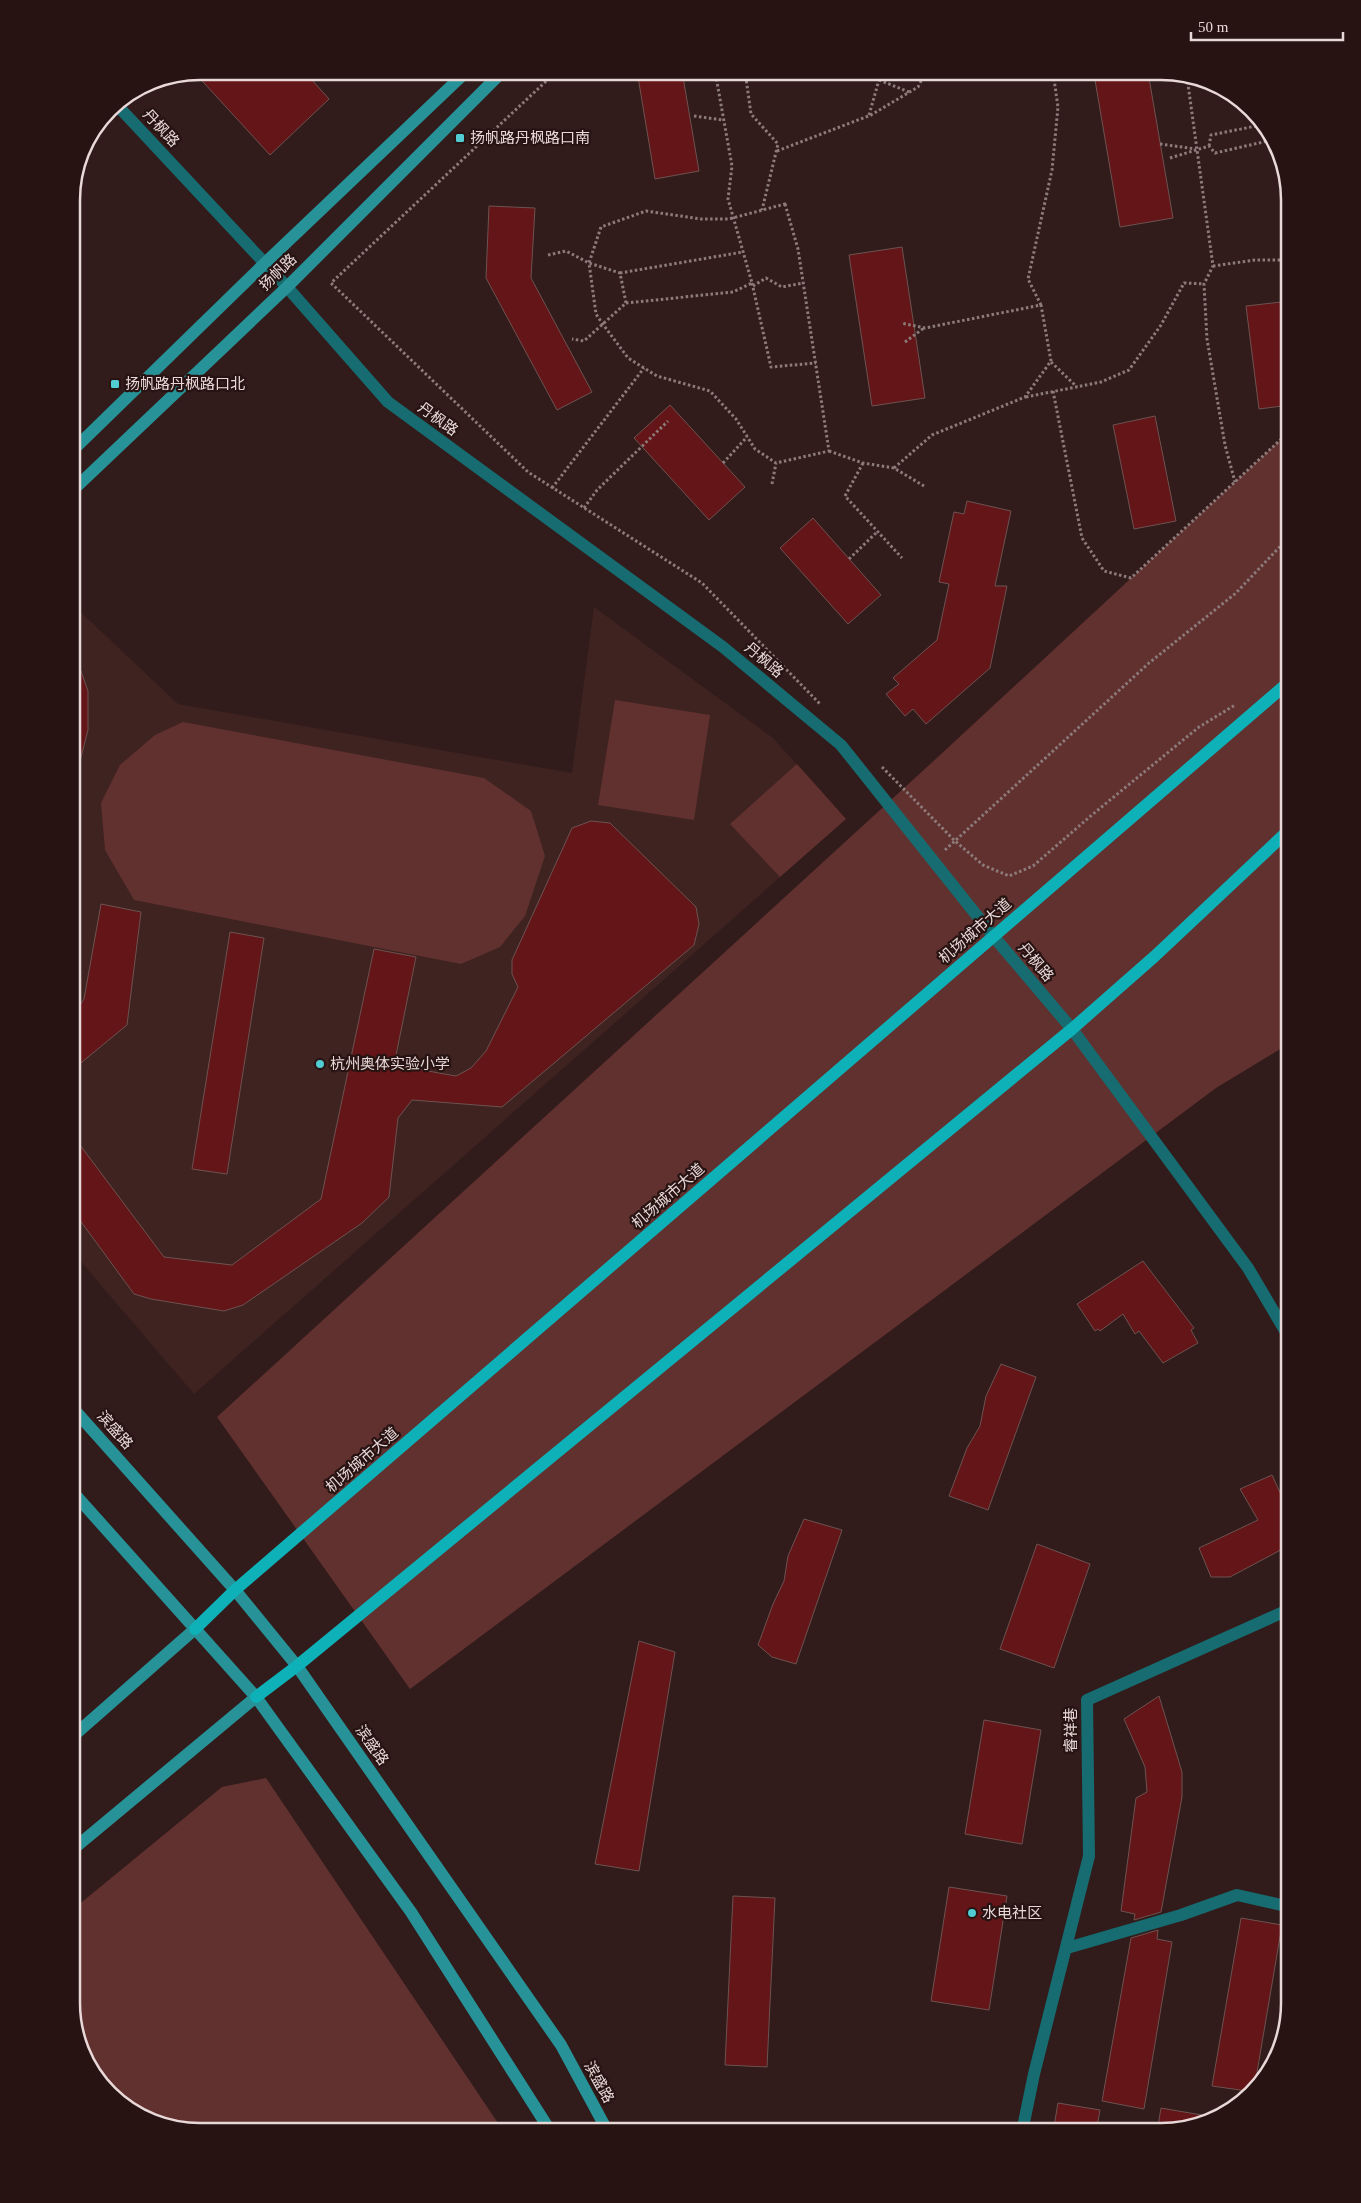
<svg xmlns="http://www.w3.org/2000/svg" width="1361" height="2203" viewBox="0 0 1361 2203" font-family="'Times New Roman','Noto Sans SC',serif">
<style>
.built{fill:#3f2321}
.green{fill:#61312f}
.building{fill:#631518;stroke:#6c5351}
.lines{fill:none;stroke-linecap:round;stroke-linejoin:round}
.path{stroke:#8d7b7a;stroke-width:3;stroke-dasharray:2.5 2.5;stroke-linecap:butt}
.minor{stroke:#166c70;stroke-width:12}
.tertiary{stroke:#166c70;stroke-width:12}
.secondary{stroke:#279297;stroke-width:12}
.primary{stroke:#0eb1b7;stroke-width:12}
.poi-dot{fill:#51ccd2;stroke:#271312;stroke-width:2}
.labels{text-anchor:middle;stroke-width:4.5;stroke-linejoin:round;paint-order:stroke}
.street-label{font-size:15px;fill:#e8d9d8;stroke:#271312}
.poi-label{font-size:15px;fill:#e8d9d8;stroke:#271312;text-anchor:start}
.rim{fill:none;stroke:#e8d9d8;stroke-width:2.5}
</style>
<rect width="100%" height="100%" fill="#311c1b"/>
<!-- built -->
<path class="built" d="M 71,603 L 178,704 L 572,773 L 594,607 L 773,738 L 846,819 L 194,1394 L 71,1250 Z"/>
<!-- green -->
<path class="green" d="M 1290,431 L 1290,1043 L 1216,1088 L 410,1689 L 217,1417 L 939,756 Z
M 615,700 L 710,715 L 694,820 L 598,805 Z
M 183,722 L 484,778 L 531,811 L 545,856 L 525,916 L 500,947 L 461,964 L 134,900 L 105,850 L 101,803 L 120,765 L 155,735 Z
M 797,764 L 846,819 L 780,877 L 730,824 Z
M 266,1778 L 504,2132 L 192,2131 L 129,2110 L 85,2060 L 71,2003 L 71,1911 L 222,1787 Z"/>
<!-- building -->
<path class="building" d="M 200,71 L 304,71 L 329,99 L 270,155 L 194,72 Z
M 637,71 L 682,71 L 699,171 L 655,179 Z
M 1106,72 L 1148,72 L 1173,218 L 1120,227 L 1094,74 Z
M 489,206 L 535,208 L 531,278 L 592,392 L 557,410 L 486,278 Z
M 902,247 L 925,398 L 872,406 L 849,255 Z
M 1290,301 L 1290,405 L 1259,409 L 1246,306 Z
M 670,405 L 745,487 L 709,520 L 634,438 Z
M 1155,416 L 1176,521 L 1134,529 L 1113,425 Z
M 967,501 L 1011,511 L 995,586 L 1007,586 L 990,668 L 926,724 L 913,709 L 905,716 L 886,694 L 899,684 L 893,678 L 937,640 L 949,584 L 939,582 L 954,512 L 964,514 Z
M 813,518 L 881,595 L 848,624 L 780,548 Z
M 71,651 L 74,651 L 88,691 L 88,730 L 77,773 L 71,772 Z
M 591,821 L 610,823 L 696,907 L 699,924 L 694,945 L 502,1107 L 412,1100 L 398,1118 L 389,1197 L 362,1223 L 243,1305 L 224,1311 L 151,1299 L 134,1294 L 71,1208 L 71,1133 L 164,1257 L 232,1265 L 321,1199 L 374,949 L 416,957 L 394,1065 L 456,1076 L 471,1068 L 486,1051 L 518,987 L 512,974 L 512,960 L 572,828 Z
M 101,904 L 141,912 L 127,1025 L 71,1071 L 71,1019 L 84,999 Z
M 230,932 L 264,938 L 227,1174 L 192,1169 Z
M 1143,1261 L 1194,1328 L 1191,1330 L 1198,1343 L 1163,1363 L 1139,1331 L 1135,1334 L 1123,1314 L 1100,1331 L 1098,1329 L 1095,1331 L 1077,1304 Z
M 1001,1364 L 1036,1377 L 988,1510 L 949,1496 L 967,1448 L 980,1426 L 986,1396 Z
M 1272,1475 L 1290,1514 L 1290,1545 L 1230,1577 L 1211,1577 L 1199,1548 L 1258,1520 L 1240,1489 Z
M 804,1519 L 842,1530 L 796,1664 L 772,1657 L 758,1645 L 773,1604 L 784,1581 L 788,1556 Z
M 1037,1544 L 1090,1564 L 1054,1668 L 1000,1649 Z
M 639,1641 L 675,1652 L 639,1871 L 595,1864 Z
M 1159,1696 L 1182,1772 L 1182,1797 L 1161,1912 L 1134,1920 L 1135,1914 L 1121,1911 L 1136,1798 L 1147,1792 L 1145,1767 L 1124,1719 Z
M 984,1720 L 1041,1730 L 1022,1844 L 965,1834 Z
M 949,1887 L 1007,1896 L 989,2010 L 931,2001 Z
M 733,1896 L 775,1898 L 767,2067 L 725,2065 Z
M 1241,1918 L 1282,1925 L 1255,2084 L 1247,2091 L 1212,2086 Z
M 1158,1930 L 1157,1939 L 1172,1942 L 1144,2109 L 1102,2101 L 1131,1938 Z
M 1058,2103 L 1100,2110 L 1096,2132 L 1053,2132 Z
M 1161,2108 L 1219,2118 L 1157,2132 Z"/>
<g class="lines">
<!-- path -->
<path class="path" d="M 557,71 L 331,283 L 528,472 L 702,583 L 821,705
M 745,71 L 751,114 L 778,144 L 762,210
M 1187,77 L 1213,266 L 1204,284 L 1207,339 L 1225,445 L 1235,482
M 879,80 L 909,92
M 869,115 L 879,80 L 877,71
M 694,116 L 723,120
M 1160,144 L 1196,149
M 1209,146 L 1211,135 L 1261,125
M 777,151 L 871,115 L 918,87 L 926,71
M 1170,158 L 1209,146 L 1215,153 L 1272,140 L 1271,137
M 785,204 L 798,249 L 829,451 L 776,463 L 755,449 L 736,419 L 710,391 L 657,376 L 644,368 L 628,358 L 602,323 L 596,314 L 589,263 L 601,227 L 646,211 L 701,219 L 729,219 Z
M 548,255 L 566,251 L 589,263 L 620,273 L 626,303 L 584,341 L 572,339
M 1213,266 L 1255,260 L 1290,260
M 620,273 L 743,252
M 752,283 L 771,367 L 816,363
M 753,286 L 766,278 L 782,287 L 803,283
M 626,303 L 733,292 L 752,283 L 728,199 L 732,166 L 715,71
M 1041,305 L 1028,279 L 1052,170 L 1058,107 L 1053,72
M 905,342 L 924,328
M 1051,362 L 1077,387
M 1053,391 L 1082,538 L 1104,571 L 1131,578 L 1290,431
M 1026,397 L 1101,382 L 1129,370 L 1161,325 L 1184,283 L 1204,284
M 829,451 L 863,463 L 894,468 L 924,486
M 723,463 L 747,437
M 863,463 L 845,496 L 902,558
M 894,468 L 932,435 L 1025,397 L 1051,361 L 1041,305 L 925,328 L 901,323
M 772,484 L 776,463
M 552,488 L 644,368
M 584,508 L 597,490 L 668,421
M 849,559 L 877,532
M 882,767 L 955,841 L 983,865 L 1009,876 L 1033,866 L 1093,814 L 1199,727 L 1235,705
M 945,850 L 1149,663 L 1236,593 L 1290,536"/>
<!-- minor -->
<path class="minor" d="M 1067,1948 L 1181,1915 L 1237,1895 L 1290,1907
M 1022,2132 L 1034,2074 L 1089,1856 L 1087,1700 L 1290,1609"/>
<!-- tertiary -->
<path class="tertiary" d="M 116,104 L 287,287 L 388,402 L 723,647 L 841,745 L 994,937 L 1072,1029 L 1248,1268 L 1290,1339"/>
<!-- secondary -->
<path class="secondary" d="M 71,452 L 265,263 L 467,71
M 71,492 L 287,287 L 503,71
M 71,1406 L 235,1590 L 297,1666 L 561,2045 L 608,2132
M 71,1490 L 256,1697 L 411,1912 L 551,2132
M 71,1738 L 195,1629
M 71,1851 L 256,1697"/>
<!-- primary -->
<path class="primary" d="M 195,1629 L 235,1590 L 1290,681
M 256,1697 L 297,1666 L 1072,1029 L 1155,956 L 1290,829"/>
</g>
<!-- markers -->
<g class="poi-dot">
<rect x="455" y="133" width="10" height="10" rx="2.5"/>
<rect x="110" y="379" width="10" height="10" rx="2.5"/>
<circle cx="320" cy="1064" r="5"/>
<circle cx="972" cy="1913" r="5"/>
</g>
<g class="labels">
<!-- street labels -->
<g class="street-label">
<text transform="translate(161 128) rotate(47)" y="5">丹枫路</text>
<text transform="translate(278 272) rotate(-44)" y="5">扬帆路</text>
<text transform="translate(438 419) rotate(36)" y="5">丹枫路</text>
<text transform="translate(764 660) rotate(40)" y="5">丹枫路</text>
<text transform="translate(975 931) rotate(-41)" y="5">机场城市大道</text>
<text transform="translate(1036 962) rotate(50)" y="5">丹枫路</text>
<text transform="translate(668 1196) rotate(-41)" y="5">机场城市大道</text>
<text transform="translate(115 1430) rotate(48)" y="5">滨盛路</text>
<text transform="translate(362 1460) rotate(-41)" y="5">机场城市大道</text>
<text transform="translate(1071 1730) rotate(-90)" y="5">睿祥巷</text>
<text transform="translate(372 1745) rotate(55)" y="5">滨盛路</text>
<text transform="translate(599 2082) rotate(61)" y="5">滨盛路</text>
</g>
<!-- poi labels -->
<g class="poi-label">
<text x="470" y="143">扬帆路丹枫路口南</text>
<text x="125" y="389">扬帆路丹枫路口北</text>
<text x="330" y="1069">杭州奥体实验小学</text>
<text x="982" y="1918">水电社区</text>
</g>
</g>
<!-- crop -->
<path d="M0 0H1361V2203H0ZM200 80H1161A120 120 0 0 1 1281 200V2003A120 120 0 0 1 1161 2123H200A120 120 0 0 1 80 2003V200A120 120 0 0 1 200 80Z" fill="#271312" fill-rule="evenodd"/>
<path class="rim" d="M200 80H1161A120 120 0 0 1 1281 200V2003A120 120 0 0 1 1161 2123H200A120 120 0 0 1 80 2003V200A120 120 0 0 1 200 80Z"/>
<!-- scale -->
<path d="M1191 32v8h152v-8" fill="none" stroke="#e8d9d8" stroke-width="2.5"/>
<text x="1198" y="32" font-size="15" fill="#e8d9d8" stroke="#271312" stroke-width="4" paint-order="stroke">50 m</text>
</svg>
